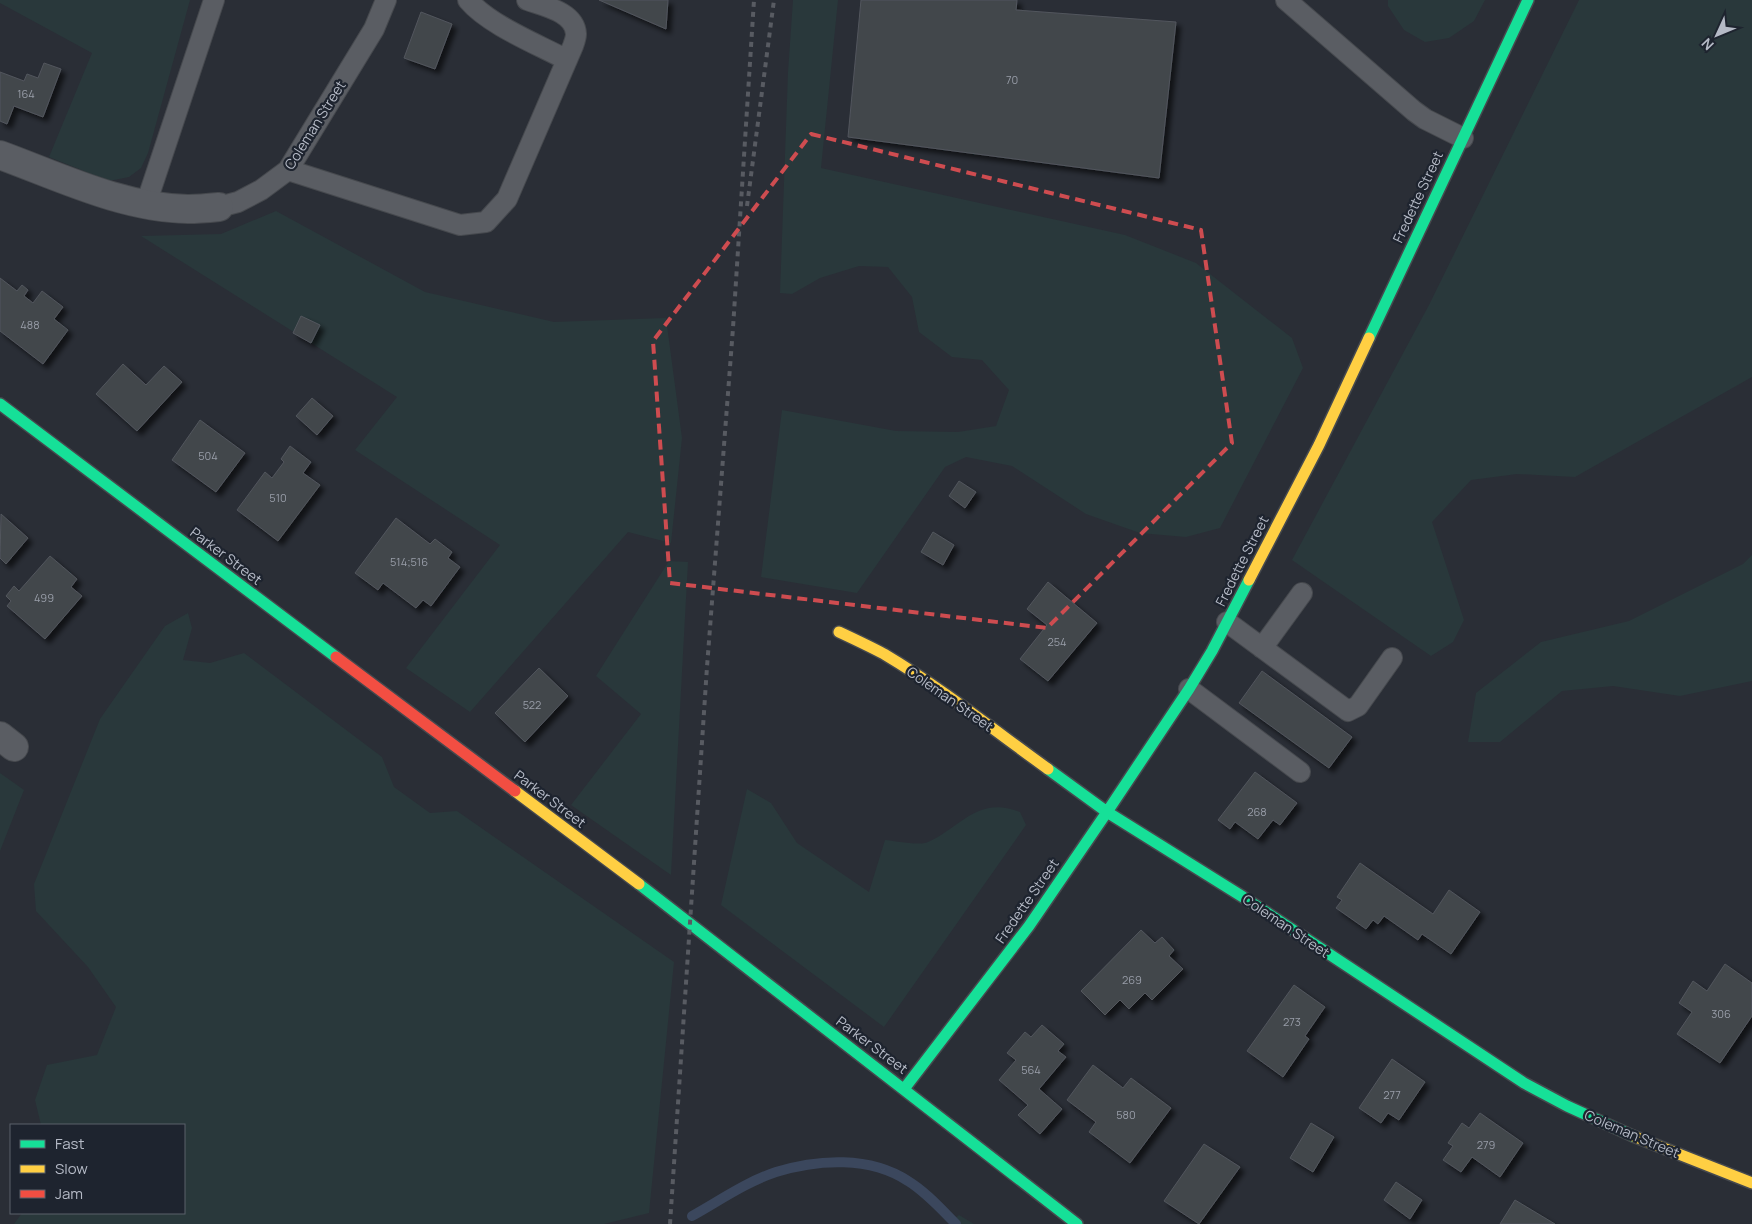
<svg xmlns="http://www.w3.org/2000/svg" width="1752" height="1224" viewBox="0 0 1752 1224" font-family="Manrope,sans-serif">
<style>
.green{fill:#29383b}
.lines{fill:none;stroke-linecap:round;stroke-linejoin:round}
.stream{stroke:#3b475d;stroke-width:10}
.building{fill:#42464c;stroke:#52565d;filter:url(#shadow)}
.lane-casing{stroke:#46494e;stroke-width:22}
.street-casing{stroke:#46494e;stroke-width:30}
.fast-casing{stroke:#46494e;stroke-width:14}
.slow-casing{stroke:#46494e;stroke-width:14}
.jam-casing{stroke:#46494e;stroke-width:14}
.lane{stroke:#5a5d63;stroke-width:20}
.street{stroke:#5a5d63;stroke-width:28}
.fast{stroke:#16e098;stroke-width:11}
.slow{stroke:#ffcf43;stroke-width:11}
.jam{stroke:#f24e42;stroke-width:11}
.rail{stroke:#585b62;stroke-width:4;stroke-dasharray:5 5;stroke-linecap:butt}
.marked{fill:none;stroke:#ce4c50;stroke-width:4;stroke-dasharray:10 6;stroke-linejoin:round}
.labels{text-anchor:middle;stroke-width:4.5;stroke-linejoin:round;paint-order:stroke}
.number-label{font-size:11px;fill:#989da8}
.street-label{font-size:14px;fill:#b5bac6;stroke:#1e242f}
</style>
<defs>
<filter id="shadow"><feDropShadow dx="4.5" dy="4.5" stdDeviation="2.5" flood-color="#0009"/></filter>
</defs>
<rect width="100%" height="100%" fill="#2a2e36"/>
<!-- green -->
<path class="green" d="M 0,0 L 190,0 L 148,153 L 141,168 L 129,177 L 109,181 L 49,157 L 92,53 L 0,3 Z
M 793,0 L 838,0 L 821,168 L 1125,235 L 1196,263 L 1292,338 L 1303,368 L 1220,528 L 1186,537 L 1140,533 L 1086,514 L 1012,466 L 966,457 L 945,467 L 857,593 L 761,577 L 782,410 L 896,431 L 958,432 L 996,426 L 1009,390 L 982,360 L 952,357 L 919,332 L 912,297 L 888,267 L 859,266 L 820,278 L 792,294 L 780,293 L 788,72 Z
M 1388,0 L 1485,0 L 1474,21 L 1449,38 L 1425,42 L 1404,30 L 1388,6 Z
M 1579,0 L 1752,0 L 1752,377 L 1575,477 L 1517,474 L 1471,480 L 1432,522 L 1464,620 L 1453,642 L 1431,656 L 1292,560 L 1429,305 Z
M 276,211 L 425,292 L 554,322 L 666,318 L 682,438 L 671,543 L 628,532 L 470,712 L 406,668 L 500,545 L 355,450 L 397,397 L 141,236 L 221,234 Z
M 1752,555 L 1752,681 L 1680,696 L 1613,686 L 1562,691 L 1500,742 L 1468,742 L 1476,693 L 1541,642 L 1629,621 L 1743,564 Z
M 669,561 L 688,562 L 671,875 L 571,805 L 641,714 L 596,676 Z
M 188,613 L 192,628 L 183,660 L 210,663 L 244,653 L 382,757 L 394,787 L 430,813 L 457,811 L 674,962 L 649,1213 L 604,1224 L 14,1224 L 22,1213 L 184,1213 L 184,1125 L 41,1125 L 35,1100 L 47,1065 L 97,1055 L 116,1007 L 88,967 L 36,911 L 34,884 L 100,719 L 165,626 Z
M 0,773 L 24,790 L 0,851 Z
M 747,789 L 771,803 L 797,843 L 869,892 L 885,840 C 895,841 920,846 928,842 C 961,827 978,795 1020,812 L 1026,825 L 884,1027 L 721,905 Z
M 959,1215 L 974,1224 L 949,1224 Z"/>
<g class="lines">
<!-- stream -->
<path class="stream" d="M 692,1216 C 719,1201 746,1182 776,1172 C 818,1159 870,1156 908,1181 C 926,1192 941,1209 956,1224"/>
</g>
<!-- building -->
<path class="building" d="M 599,0 L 668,0 L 666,29 Z
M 861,0 L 1017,0 L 1016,10 L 1176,22 L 1159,178 L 848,137 Z
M 421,12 L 452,24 L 435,69 L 404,58 Z
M 44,63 L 61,69 L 43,117 L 14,106 L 7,124 L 0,121 L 0,72 L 24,81 L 27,74 L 38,78 Z
M 0,278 L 17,291 L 22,285 L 28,290 L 24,296 L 33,303 L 42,291 L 63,307 L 54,319 L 68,330 L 43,364 L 0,331 Z
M 301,316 L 320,325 L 311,343 L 293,333 Z
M 123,364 L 146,385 L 164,366 L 182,382 L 137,431 L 96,394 Z
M 312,398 L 333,416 L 317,435 L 296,416 Z
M 200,420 L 245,453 L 216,492 L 172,460 Z
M 290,446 L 311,462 L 303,473 L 320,485 L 278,541 L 237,510 L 265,472 L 272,478 L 284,462 L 281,459 Z
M 959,481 L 976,492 L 965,508 L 949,496 Z
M 1,514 L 28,538 L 6,564 L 0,558 Z
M 396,518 L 430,544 L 435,539 L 452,552 L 448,558 L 460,567 L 431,606 L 423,600 L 416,608 L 383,583 L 378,590 L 355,573 Z
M 933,532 L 954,545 L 943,565 L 921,552 Z
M 50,556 L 77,579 L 71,587 L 82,596 L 45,639 L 7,606 L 11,601 L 6,596 L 14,586 L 19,591 Z
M 1048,582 L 1097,623 L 1048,681 L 1020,659 L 1047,625 L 1027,609 Z
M 539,668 L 568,696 L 525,742 L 495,713 Z
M 1262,671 L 1352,737 L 1329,768 L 1239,703 Z
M 1255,772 L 1297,803 L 1280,825 L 1273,820 L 1258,839 L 1235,822 L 1230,829 L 1218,820 Z
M 1360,863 L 1433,914 L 1449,890 L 1480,912 L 1451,954 L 1422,934 L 1418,940 L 1384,916 L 1378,924 L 1373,920 L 1366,929 L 1336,908 L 1342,900 L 1337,897 Z
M 1141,930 L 1155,943 L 1162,937 L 1174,950 L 1169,956 L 1183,969 L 1152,1000 L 1145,993 L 1129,1009 L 1120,1000 L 1105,1015 L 1081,991 Z
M 1725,964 L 1752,983 L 1752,1016 L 1720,1063 L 1677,1034 L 1692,1012 L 1679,1003 L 1693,981 L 1707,991 Z
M 1294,985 L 1325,1007 L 1305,1036 L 1309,1039 L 1283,1077 L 1247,1051 Z
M 1042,1025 L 1064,1044 L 1058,1051 L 1066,1057 L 1039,1089 L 1062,1109 L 1040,1134 L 1018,1115 L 1028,1105 L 999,1080 L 1016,1060 L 1007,1053 L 1025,1032 L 1031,1037 Z
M 1392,1059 L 1425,1082 L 1399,1120 L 1388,1113 L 1381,1123 L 1359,1108 Z
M 1093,1065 L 1123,1088 L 1131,1078 L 1171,1108 L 1130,1163 L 1089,1132 L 1096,1122 L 1067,1100 Z
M 1480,1113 L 1523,1143 L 1500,1177 L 1472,1157 L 1461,1172 L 1443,1160 L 1453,1146 L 1448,1143 L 1462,1123 L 1469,1128 Z
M 1311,1123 L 1334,1137 L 1313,1172 L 1290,1158 Z
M 1204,1144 L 1240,1167 L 1199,1224 L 1164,1201 Z
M 1396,1182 L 1422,1200 L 1410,1219 L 1384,1200 Z
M 1515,1200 L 1555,1224 L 1500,1224 Z"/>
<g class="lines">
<!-- lane casing -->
<g class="lane-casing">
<path id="lane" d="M 468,0 C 489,25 537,44 567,60
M 1286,0 L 1414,111 L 1425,119 L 1463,138
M 288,170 L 460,225 L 486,222 L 507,199 L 573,46 C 574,43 576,38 576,34 C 575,12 544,6 527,0
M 146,204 L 214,0
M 219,207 L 238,202 L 261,190 L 288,170 L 374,29 L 386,0
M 1227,622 L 1348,711 L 1358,706 L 1392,658
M 1262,648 L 1302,593
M 1189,689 L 1300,772"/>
</g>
<!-- street casing -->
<g class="street-casing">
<path id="street" d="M 0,155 C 60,177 123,208 188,209 C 199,209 209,208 219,207
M 0,736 L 14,747"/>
</g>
<!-- fast casing -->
<g class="fast-casing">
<path id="fast" d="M 1369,338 L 1528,0
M 0,404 L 336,657
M 1048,769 L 1107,812 L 1243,897 L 1524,1083 L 1567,1106 L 1633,1136
M 639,884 L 1077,1224
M 904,1089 L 1029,926 L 1107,812 L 1189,689 L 1212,651 L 1249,580"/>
</g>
<!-- slow casing -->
<g class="slow-casing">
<path id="slow" d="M 1249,580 L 1319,445 L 1369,338
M 839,632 C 854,639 869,646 884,654 C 941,688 994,730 1048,769
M 515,791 L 639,884
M 1633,1136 L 1752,1183"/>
</g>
<!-- jam casing -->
<g class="jam-casing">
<path id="jam" d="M 336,657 L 515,791"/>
</g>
<!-- lane -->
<use href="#lane" class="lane"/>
<!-- street -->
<use href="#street" class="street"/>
<!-- fast -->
<use href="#fast" class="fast"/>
<!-- slow -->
<use href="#slow" class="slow"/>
<!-- jam -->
<use href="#jam" class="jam"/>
<!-- rail -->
<path class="rail" d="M 747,206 L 774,0
M 670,1224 L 707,667 L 733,328 L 754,0"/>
</g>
<!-- marked area -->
<path class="marked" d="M 811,134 L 1201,230 L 1232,443 L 1047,628 L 670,583 L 653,341 Z"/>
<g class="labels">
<!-- number labels -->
<g class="number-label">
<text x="1012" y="84">70</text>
<text x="26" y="98">164</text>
<text x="30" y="329">488</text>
<text x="208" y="460">504</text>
<text x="278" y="502">510</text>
<text x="409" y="566">514;516</text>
<text x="44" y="602">499</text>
<text x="1057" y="646">254</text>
<text x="532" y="709">522</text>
<text x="1257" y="816">268</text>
<text x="1132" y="984">269</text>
<text x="1721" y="1018">306</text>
<text x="1292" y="1026">273</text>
<text x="1031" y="1074">564</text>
<text x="1392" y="1099">277</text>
<text x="1126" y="1119">580</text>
<text x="1486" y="1149">279</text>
</g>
<!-- street labels -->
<g class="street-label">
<text transform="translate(315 125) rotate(-58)" y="5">Coleman Street</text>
<text transform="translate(1418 197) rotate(-65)" y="5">Fredette Street</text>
<text transform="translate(226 556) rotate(37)" y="5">Parker Street</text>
<text transform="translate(1242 561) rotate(-63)" y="5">Fredette Street</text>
<text transform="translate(950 699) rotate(35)" y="5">Coleman Street</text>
<text transform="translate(550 799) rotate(37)" y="5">Parker Street</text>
<text transform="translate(1027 901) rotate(-55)" y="5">Fredette Street</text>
<text transform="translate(1286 926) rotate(34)" y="5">Coleman Street</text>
<text transform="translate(872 1045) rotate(37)" y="5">Parker Street</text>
<text transform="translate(1632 1134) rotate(23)" y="5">Coleman Street</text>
</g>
</g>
<!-- legend -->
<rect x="10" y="1124" width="175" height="90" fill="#1e242f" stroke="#5a606b"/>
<rect x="20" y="1140" width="25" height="8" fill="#16e098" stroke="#5a606b"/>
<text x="55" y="1149" font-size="15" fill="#b5bac6">Fast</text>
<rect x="20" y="1165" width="25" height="8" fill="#ffcf43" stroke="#5a606b"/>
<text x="55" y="1174" font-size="15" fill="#b5bac6">Slow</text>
<rect x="20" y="1190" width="25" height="8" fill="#f24e42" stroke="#5a606b"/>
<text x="55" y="1199" font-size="15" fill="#b5bac6">Jam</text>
<!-- north arrow -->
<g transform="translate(1717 35) rotate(226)" stroke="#1e242f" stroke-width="4" paint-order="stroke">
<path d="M0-4L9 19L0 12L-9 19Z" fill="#b5bac6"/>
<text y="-8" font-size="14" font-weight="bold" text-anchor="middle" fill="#b5bac6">N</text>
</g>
</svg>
